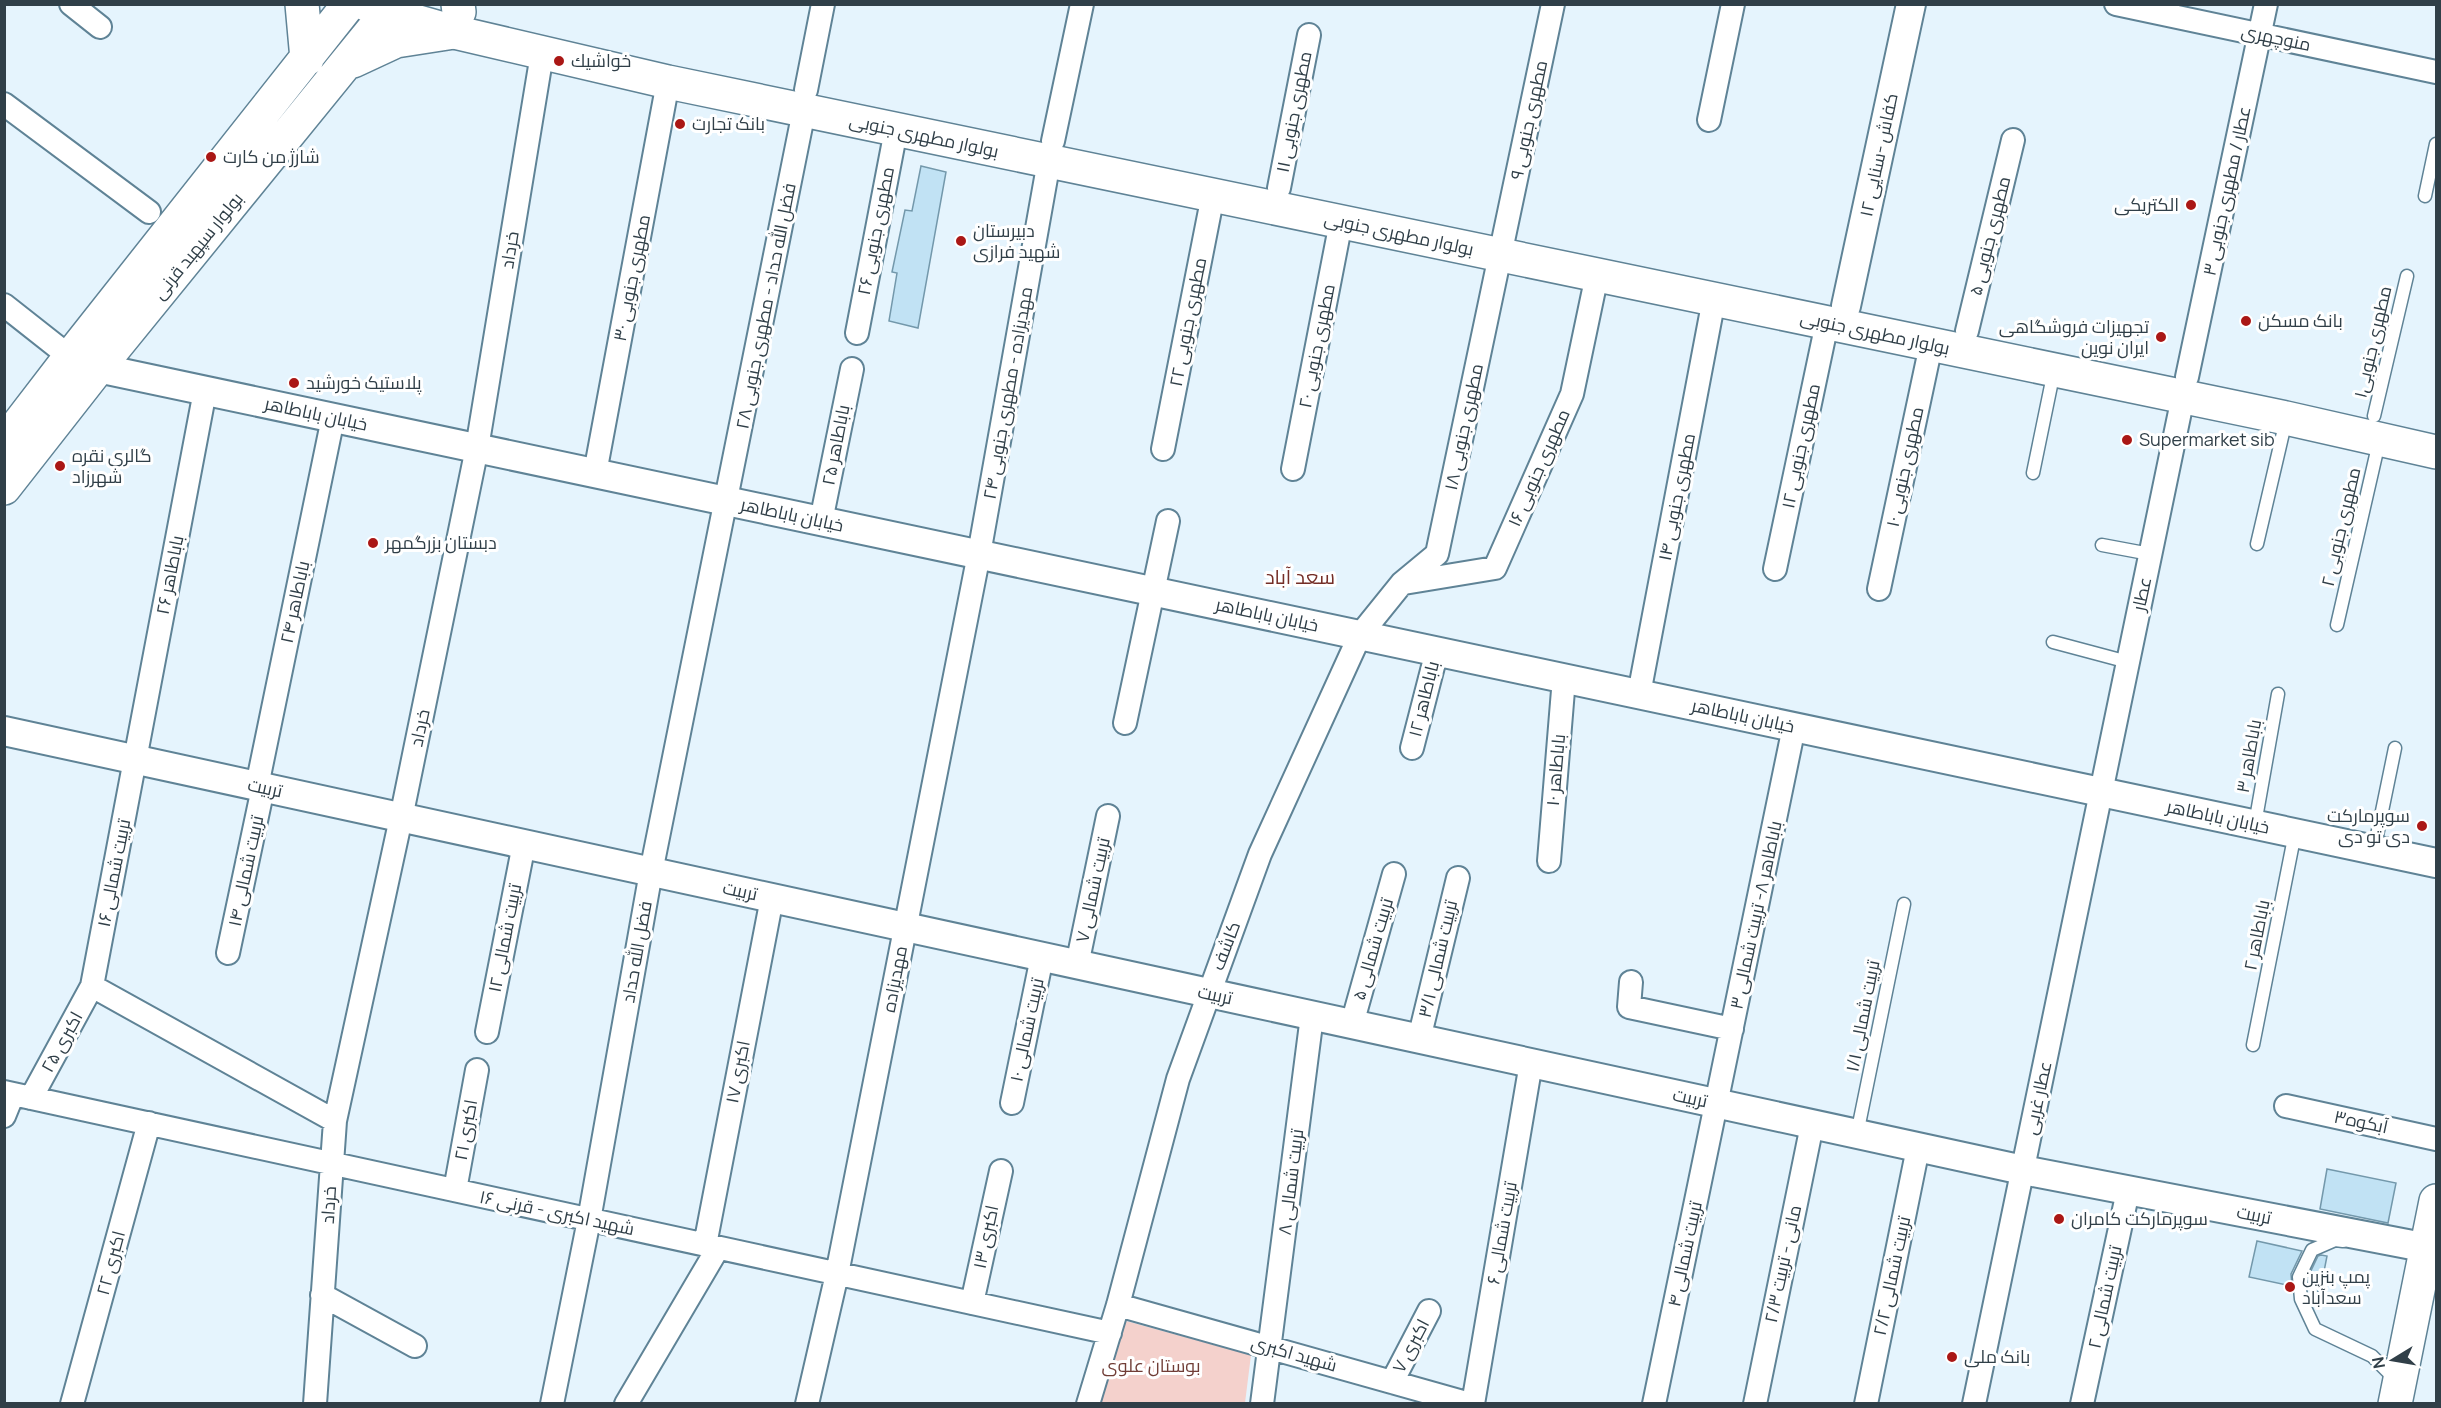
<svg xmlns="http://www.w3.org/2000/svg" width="2441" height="1408" viewBox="0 0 2441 1408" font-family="Manrope,Cairo,sans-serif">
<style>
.green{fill:#f4d1cc}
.building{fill:#c1e2f4;stroke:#7398ab;stroke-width:1.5}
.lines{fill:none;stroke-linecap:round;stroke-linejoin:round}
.service-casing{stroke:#5f8396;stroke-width:15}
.minor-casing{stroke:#5f8396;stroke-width:26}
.tertiary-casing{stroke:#5f8396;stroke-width:32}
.secondary-casing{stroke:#5f8396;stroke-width:36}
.primary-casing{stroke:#5f8396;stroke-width:36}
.service{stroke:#fff;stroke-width:12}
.minor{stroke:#fff;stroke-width:22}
.tertiary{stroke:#fff;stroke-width:28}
.secondary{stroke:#fff;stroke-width:33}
.primary{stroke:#fff;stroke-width:33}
.poi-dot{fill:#aa1715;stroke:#fff;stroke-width:2}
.labels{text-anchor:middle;stroke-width:6;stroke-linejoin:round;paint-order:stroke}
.street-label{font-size:18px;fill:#303f48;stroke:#fff}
.poi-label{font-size:18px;fill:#303f48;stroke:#fff;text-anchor:start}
.park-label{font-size:18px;fill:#703d36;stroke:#fff}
.neighbourhood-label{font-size:20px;fill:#742e27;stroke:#fff}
</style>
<rect width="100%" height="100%" fill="#e5f4fd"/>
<!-- green -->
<path class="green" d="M 1126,1321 L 1251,1355 L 1245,1403 L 1100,1403 Z"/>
<!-- building -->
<path class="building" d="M 921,166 L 946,172 L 918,328 L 889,321 L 897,273 L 892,272 L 905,210 L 912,211 Z
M 2327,1169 L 2396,1183 L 2388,1223 L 2320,1209 Z
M 2257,1241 L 2302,1251 L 2291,1274 L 2292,1286 L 2249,1277 Z
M 2321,1255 L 2327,1256 L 2320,1292 L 2308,1289 L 2307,1279 L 2318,1256 Z"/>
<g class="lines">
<!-- service casing -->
<g class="service-casing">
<path id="service" d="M 2425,196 L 2436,144
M 2374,416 L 2407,276
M 2033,473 L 2054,371
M 2257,544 L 2286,420
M 2102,545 L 2150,554
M 2337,625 L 2379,442
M 2053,642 L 2128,662
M 2255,824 L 2278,694
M 2374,850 L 2395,748
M 2253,1045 L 2295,833
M 1857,1134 L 1904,904
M 2343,1241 L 2335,1240 L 2312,1250 L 2299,1277 L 2301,1299 L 2315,1329 L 2372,1356 L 2395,1379"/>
</g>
<!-- minor casing -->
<g class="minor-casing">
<path id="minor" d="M 71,4 L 100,27
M 2116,4 L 2436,72
M 806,90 L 823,4
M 4,104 L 149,212
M 1709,120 L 1733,4
M 1053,141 L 1082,4
M 1279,188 L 1309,35
M 4,305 L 70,357
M 1967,331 L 2013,140
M 857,333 L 896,130
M 2187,377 L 2266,4
M 1163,449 L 1213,195
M 1293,469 L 1341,222
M 595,473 L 668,82
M 821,521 L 852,369
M 1775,569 L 1827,323
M 1404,583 L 1495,568 L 1572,394 L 1597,275
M 1879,589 L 1931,345
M 1639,694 L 1714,299
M 1125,723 L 1168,521
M 1412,748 L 1437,651
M 257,786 L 333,418
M 1549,861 L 1564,678
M 228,953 L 263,788
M 1077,965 L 1108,816
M 1631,982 L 1629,1007 L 1732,1029
M 92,986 L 335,1121
M 1352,1024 L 1394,874
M 487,1032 L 524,844
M 1419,1039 L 1458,878
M 4,1092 L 1110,1333
M 31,1098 L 92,986 L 205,391
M 1012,1103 L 1042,957
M 2286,1106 L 2436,1139
M 4,1116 L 13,1094
M 455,1190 L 477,1070
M 705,1245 L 772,898
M 322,1295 L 415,1346
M 972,1303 L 1001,1171
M 1118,1305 L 1470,1404
M 1392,1382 L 1429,1311
M 72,1404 L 149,1123
M 315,1404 L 335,1121 L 401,818 L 477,448 L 542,54
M 552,1404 L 589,1220 L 651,872 L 804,111
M 626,1404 L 718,1248
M 807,1404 L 837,1274 L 979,554 L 1049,161
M 1088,1404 L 1118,1305 L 1178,1079 L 1260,854 L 1360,635 L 1402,583 L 1437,554 L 1553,4
M 1262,1404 L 1312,1016
M 1473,1404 L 1531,1063
M 1654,1404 L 1794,727
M 1755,1404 L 1812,1125
M 1866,1404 L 1918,1148
M 1974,1404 L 2183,397
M 2082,1404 L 2128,1191"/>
</g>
<!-- tertiary casing -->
<g class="tertiary-casing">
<path id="tertiary" d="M 1846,306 L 1911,4
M 98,368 L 2436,863
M 4,731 L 2023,1170 L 2428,1248"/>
</g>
<!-- secondary casing -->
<g class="secondary-casing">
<path id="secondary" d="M 366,4 L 387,13 L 454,32 L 668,82 L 2286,418 L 2436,452
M 2395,1404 L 2436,1201"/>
</g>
<!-- primary casing -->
<g class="primary-casing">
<path id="primary" d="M 302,4 L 307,59
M 458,4 L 459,12
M 353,61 L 396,41 L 454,32
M 4,443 L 70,357 L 349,4
M 4,488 L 98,368 L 394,4"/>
</g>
<!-- service -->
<use href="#service" class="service"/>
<!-- minor -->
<use href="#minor" class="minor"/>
<!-- tertiary -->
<use href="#tertiary" class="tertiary"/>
<!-- secondary -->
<use href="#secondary" class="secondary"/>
<!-- primary -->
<use href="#primary" class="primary"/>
</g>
<!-- markers -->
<g class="poi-dot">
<circle cx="559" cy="61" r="6"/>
<circle cx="680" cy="124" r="6"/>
<circle cx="211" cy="157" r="6"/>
<circle cx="2191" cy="205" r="6"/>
<circle cx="961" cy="241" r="6"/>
<circle cx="2246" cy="321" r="6"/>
<circle cx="2161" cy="337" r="6"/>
<circle cx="294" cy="383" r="6"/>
<circle cx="2127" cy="440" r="6"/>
<circle cx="60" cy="466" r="6"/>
<circle cx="373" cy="543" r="6"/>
<circle cx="2422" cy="826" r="6"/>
<circle cx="2059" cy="1219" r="6"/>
<circle cx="2290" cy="1287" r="6"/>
<circle cx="1952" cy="1357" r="6"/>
</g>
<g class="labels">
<!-- street labels -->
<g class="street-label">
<text transform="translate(2276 38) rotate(12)" y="6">منوچهری</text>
<text transform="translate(1294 112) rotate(-79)" y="6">مطهری جنوبی ۱۱</text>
<text transform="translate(1529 120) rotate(-78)" y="6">مطهری جنوبی ۹</text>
<text transform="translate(924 136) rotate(12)" y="6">بولوار مطهری جنوبی</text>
<text transform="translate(1879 155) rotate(-78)" y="6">کفاش -سنایی ۱۲</text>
<text transform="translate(2227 191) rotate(-78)" y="6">عطار / مطهری جنوبی ۳</text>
<text transform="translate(876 231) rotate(-79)" y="6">مطهری جنوبی ۲۶</text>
<text transform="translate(1399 234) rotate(12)" y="6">بولوار مطهری جنوبی</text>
<text transform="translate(1990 236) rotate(-76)" y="6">مطهری جنوبی ۵</text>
<text transform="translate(198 246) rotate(-51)" y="6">بولوار سپهبد قرنی</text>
<text transform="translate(510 250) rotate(-81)" y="6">خرداد</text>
<text transform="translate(632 278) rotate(-79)" y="6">مطهری جنوبی ۳۰</text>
<text transform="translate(766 306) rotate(-79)" y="6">فضل الله حداد - مطهری جنوبی ۲۸</text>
<text transform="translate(1188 322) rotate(-79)" y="6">مطهری جنوبی ۲۲</text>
<text transform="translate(1875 333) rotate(12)" y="6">بولوار مطهری جنوبی</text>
<text transform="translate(2373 342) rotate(-77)" y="6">مطهری جنوبی۱</text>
<text transform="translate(1317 346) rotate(-79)" y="6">مطهری جنوبی ۲۰</text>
<text transform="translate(1008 393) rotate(-80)" y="6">مهدیزاده - مطهری جنوبی ۲۴</text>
<text transform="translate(316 414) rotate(12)" y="6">خیابان باباطاهر</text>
<text transform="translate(1464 427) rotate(-78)" y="6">مطهری جنوبی ۱۸</text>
<text transform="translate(836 445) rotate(-79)" y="6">باباطاهر ۲۵</text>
<text transform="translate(1801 446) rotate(-78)" y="6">مطهری جنوبی ۱۲</text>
<text transform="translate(1905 467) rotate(-78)" y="6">مطهری جنوبی ۱۰</text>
<text transform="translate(1539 468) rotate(-66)" y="6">مطهری جنوبی ۱۶</text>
<text transform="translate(1677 497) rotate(-79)" y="6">مطهری جنوبی ۱۴</text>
<text transform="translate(792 515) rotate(12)" y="6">خیابان باباطاهر</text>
<text transform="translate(2341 527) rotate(-77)" y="6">مطهری جنوبی ۲</text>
<text transform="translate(170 575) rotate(-79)" y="6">باباطاهر ۲۶</text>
<text transform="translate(2142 594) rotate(-78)" y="6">عطار</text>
<text transform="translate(295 602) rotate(-78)" y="6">باباطاهر ۲۴</text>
<text transform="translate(1267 615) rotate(12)" y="6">خیابان باباطاهر</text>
<text transform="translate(1424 699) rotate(-76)" y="6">باباطاهر ۱۲</text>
<text transform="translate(1743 716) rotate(12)" y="6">خیابان باباطاهر</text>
<text transform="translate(420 728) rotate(-78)" y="6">خرداد</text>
<text transform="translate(2249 756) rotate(-80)" y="6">باباطاهر ۳</text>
<text transform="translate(1556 770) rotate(-85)" y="6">باباطاهر ۱۰</text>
<text transform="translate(265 788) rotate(12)" y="6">تربیت</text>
<text transform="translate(2218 817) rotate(12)" y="6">خیابان باباطاهر</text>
<text transform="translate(246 871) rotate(-78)" y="6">تربیت شمالی ۱۴</text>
<text transform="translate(114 873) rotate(-79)" y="6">تربیت شمالی ۱۶</text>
<text transform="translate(1093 890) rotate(-78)" y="6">تربیت شمالی ۷</text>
<text transform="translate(740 891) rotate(12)" y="6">تربیت</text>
<text transform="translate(1756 915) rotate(-78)" y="6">باباطاهر ۸- تربیت شمالی ۳</text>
<text transform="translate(2257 935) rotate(-79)" y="6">باباطاهر ۲</text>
<text transform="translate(505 938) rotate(-79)" y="6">تربیت شمالی ۱۲</text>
<text transform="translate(1226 946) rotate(-69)" y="6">کاشف</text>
<text transform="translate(1373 949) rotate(-74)" y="6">تربیت شمالی ۵</text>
<text transform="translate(637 952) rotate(-80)" y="6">فضل الله حداد</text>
<text transform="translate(1438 959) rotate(-77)" y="6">تربیت شمالی ۳/۱</text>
<text transform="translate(895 979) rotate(-79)" y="6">مهدیزاده</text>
<text transform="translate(1215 995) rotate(12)" y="6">تربیت</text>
<text transform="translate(1863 1016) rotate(-79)" y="6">تربیت شمالی ۱/۱</text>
<text transform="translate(1027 1030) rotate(-78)" y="6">تربیت شمالی ۱۰</text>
<text transform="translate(62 1042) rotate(-61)" y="6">اکبری ۲۵</text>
<text transform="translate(738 1072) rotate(-79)" y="6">اکبری ۱۷</text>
<text transform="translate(1690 1098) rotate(12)" y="6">تربیت</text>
<text transform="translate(2038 1098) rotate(-78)" y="6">عطار غربی</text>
<text transform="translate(2361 1122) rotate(12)" y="6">آبکوه۳</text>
<text transform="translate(466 1130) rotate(-80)" y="6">اکبری ۲۱</text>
<text transform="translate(1291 1182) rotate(-83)" y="6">تربیت شمالی ۸</text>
<text transform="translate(329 1205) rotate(-86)" y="6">خرداد</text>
<text transform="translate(557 1213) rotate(12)" y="6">شهید اکبری - قرنی ۱۶</text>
<text transform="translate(2254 1215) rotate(11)" y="6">تربیت</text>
<text transform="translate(1502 1233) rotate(-80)" y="6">تربیت شمالی ۶</text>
<text transform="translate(986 1237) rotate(-78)" y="6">اکبری ۱۳</text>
<text transform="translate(1685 1254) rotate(-78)" y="6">تربیت شمالی ۴</text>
<text transform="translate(111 1263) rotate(-75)" y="6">اکبری ۲۲</text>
<text transform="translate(1783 1264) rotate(-78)" y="6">مانی - تربیت ۲/۳</text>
<text transform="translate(1892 1276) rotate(-78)" y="6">تربیت شمالی ۲/۲</text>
<text transform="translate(2105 1297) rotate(-78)" y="6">تربیت شمالی ۲</text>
<text transform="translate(1411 1346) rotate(-62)" y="6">اکبری ۷</text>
<text transform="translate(1294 1354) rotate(16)" y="6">شهید اکبری</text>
</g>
<!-- poi labels -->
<g class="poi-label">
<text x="571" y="67">خواشيك</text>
<text x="692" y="130">بانک تجارت</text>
<text x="223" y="163">شارژ من کارت</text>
<text x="2179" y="211" text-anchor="end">الکتریکی</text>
<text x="973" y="237">دبیرستان<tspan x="973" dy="21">شهید فرازی</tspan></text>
<text x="2258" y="327">بانک مسکن</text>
<text x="2149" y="333" text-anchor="end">تجهیزات فروشگاهی<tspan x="2149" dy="21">ایران نوین</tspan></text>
<text x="306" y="389">پلاستیک خورشید</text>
<text x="2139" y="446">Supermarket sib</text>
<text x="72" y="462">گالری نقره<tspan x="72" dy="21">شهرزاد</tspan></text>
<text x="385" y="549">دبستان بزرگمهر</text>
<text x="2410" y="822" text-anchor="end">سوپرمارکت<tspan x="2410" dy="21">دی تو دی</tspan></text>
<text x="2071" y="1225">سوپرمارکت کامران</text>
<text x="2302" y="1283">پمپ بنزین<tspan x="2302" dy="21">سعدآباد</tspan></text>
<text x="1964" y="1363">بانک ملی</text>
</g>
<!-- park labels -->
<g class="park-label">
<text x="1151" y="1372">بوستان علوی</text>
</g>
<!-- neighbourhood labels -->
<g class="neighbourhood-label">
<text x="1300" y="584">سعد آباد</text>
</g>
</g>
<!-- border -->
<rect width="2441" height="1408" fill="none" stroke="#303f48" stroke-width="12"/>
<!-- north arrow -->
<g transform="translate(2393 1360) rotate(259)" stroke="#ffffff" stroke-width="4.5" paint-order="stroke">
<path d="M0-4.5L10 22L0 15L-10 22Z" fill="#303f48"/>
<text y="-9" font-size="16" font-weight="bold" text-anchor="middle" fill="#303f48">N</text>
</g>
</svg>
